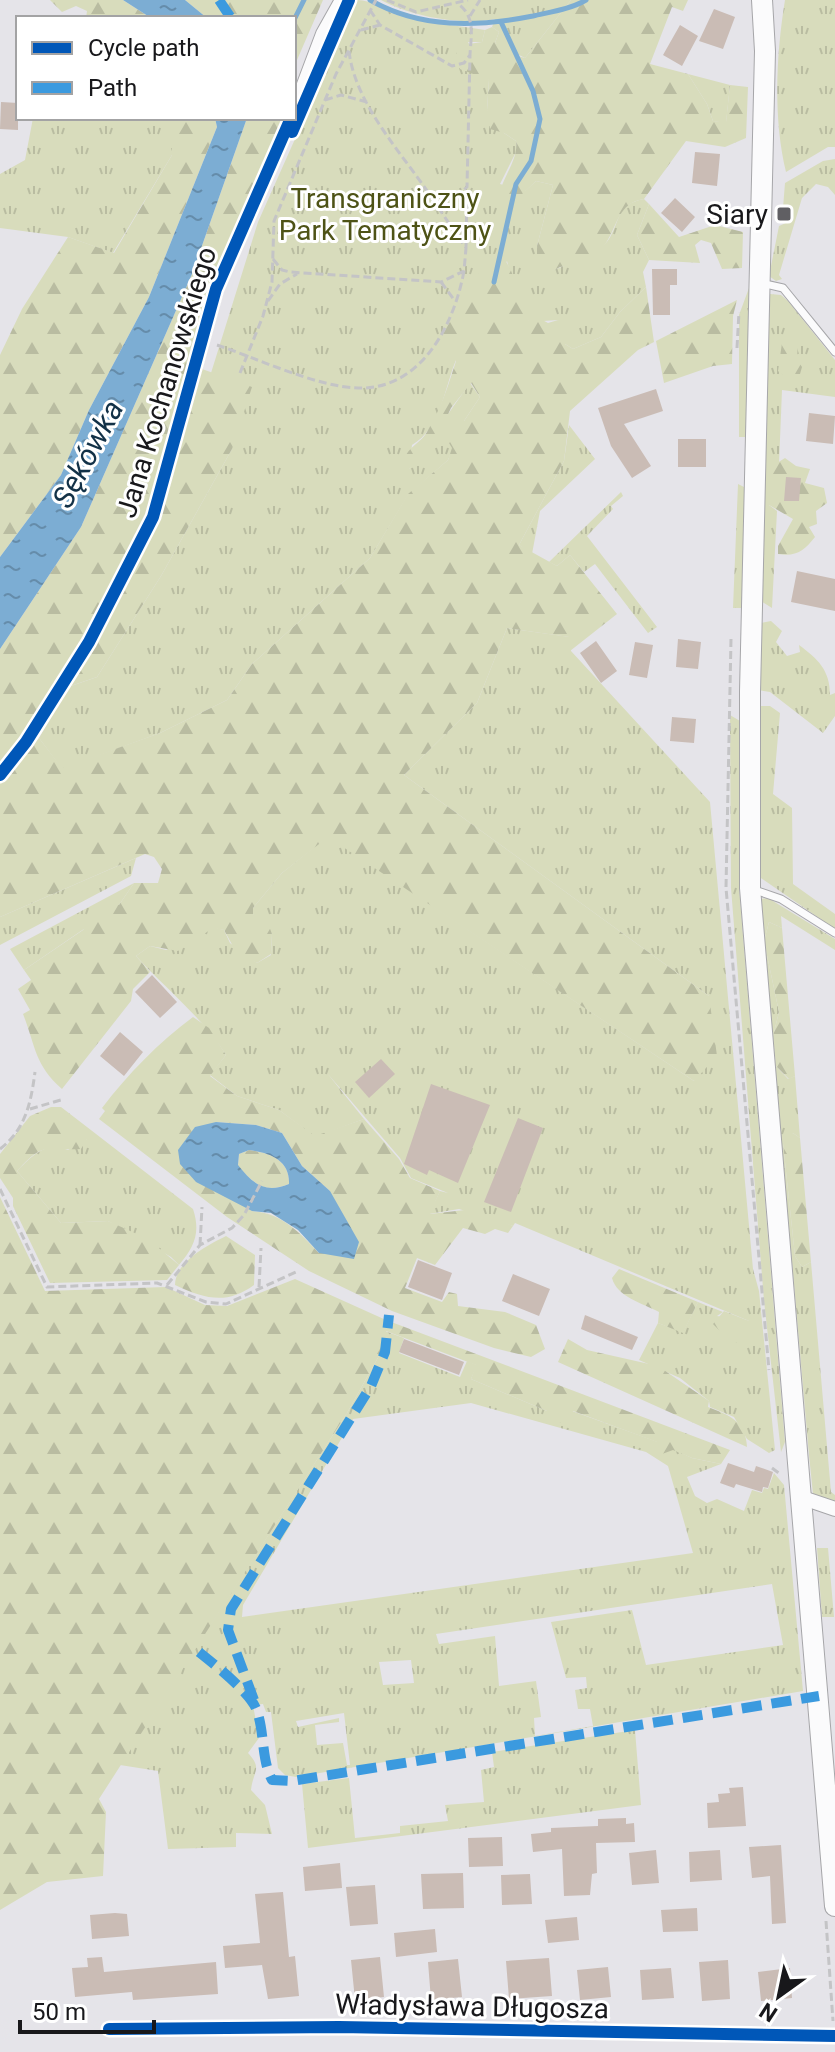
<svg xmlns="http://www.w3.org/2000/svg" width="835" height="2052" viewBox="0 0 835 2052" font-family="Roboto,sans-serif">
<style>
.grass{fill:url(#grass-tufts);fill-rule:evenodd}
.forest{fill:url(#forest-firs);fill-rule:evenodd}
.water{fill:url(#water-ripples);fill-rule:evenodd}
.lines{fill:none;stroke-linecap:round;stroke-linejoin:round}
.stream{stroke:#7cadd3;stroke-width:5}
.building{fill:#cabcb5}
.service-casing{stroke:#a6a6a9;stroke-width:9}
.minor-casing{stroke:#a6a6a9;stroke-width:16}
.secondary-casing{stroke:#a6a6a9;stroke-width:22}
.path{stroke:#c4c4c6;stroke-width:3;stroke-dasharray:8 4;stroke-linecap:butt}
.service{stroke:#fbfbfc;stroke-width:7}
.minor{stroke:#fbfbfc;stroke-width:14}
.secondary{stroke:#fbfbfc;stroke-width:20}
.quiet{stroke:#3b9adf;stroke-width:10;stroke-dasharray:20 10;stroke-linecap:butt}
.cycleway-casing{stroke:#fff;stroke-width:17}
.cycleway{stroke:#0057b8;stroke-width:12}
.poi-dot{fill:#605f63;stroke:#fff;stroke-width:3}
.labels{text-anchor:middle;stroke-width:6;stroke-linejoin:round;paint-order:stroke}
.park-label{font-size:28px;fill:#4e5316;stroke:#fff}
.poi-label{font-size:28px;fill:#18181b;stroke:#fff;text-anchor:end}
.street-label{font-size:28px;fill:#18181b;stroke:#fff}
.water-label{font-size:30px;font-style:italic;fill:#123147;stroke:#fff}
</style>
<defs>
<pattern id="grass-tufts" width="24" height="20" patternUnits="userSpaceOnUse" patternTransform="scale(2)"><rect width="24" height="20" fill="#d8dcbc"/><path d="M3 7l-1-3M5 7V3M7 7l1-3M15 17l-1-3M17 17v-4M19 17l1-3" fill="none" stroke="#b9bca1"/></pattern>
<pattern id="forest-firs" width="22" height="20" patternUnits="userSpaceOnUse" patternTransform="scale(2)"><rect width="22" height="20" fill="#d8dcbc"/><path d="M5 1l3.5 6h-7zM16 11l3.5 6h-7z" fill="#b9bca1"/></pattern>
<pattern id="water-ripples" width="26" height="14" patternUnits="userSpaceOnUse" patternTransform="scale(2)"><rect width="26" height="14" fill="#7cadd3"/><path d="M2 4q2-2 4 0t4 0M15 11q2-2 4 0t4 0" fill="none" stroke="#658caa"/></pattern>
</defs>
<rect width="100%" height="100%" fill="#e5e4e9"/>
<!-- grass -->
<path class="grass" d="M 357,0 C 373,0 383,11 398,15 C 427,23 455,25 485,30 L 482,42 L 468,42 L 489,80 L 487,110 L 504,133 L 516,141 L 517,150 L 500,184 L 525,191 L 536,181 L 553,185 L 537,246 L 549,272 C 567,264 597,257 609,239 C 620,222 616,204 644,199 L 649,204 L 637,235 L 649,260 L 643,272 L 646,287 L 620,312 L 601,337 L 573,349 L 565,344 L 558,320 L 529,322 L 517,300 L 507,261 C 490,294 471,326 456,360 C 444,389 441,428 412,445 L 409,469 L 470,383 L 480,397 L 464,421 L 448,460 L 408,495 L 370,558 L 252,664 L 227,700 L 160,733 L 62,769 L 39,738 L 68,687 L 97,677 L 161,576 L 232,449 L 211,373 L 258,222 Z
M 381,0 L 571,0 L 525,58 L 495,43 L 499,32 L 492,27 L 495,19 C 462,26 410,16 381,0 Z
M 785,0 L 835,0 L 835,147 L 828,147 L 786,172 C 773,118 776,55 785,0 Z
M 688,74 L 730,85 L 726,123 L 713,121 L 707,104 Z
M 33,118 L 172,118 L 172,155 L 113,253 L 68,237 L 0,228 L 0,174 L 25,160 Z
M 835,159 L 835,195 L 828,187 L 816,184 L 802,198 L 779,275 L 782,279 L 776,281 L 769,276 L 779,226 L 788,222 L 789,209 L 783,208 L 785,183 L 823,161 Z
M 749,288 L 747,437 L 739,437 L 739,315 Z
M 770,294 L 781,295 L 788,301 L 835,360 L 835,397 L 782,390 L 779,464 L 769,505 L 777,511 L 772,608 L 761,601 Z
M 569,425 L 595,459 L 540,511 L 532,554 L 519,545 L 564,461 Z
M 738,484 L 746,488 L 743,608 L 733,608 Z
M 621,492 L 623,496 L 611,506 L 613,509 L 587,536 L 657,627 L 648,633 L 595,564 L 584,572 L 570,555 L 557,566 L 549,562 Z
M 771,621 L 782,631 L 776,642 L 787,656 L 800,652 L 799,645 C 818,659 830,670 830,695 L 835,693 L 835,716 L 823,733 L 770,692 L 758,690 L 761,623 Z
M 507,628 L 570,637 L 571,651 L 710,802 L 753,1269 L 759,1291 L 775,1450 L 769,1453 L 747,1439 L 734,1417 L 710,1407 L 709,1401 L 680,1378 L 639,1360 L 658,1323 L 683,1332 L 698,1302 L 723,1312 L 717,1316 L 749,1321 L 515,1223 L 513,1226 L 459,1209 L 429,1214 L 440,1191 L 448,1193 L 411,1178 L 400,1158 L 327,1073 L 364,1119 L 315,1137 L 279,1110 L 237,1096 L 210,1075 L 226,1055 C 203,1018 166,989 136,956 L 150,946 L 166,950 L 213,927 L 224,930 L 230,943 L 257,963 L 271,955 L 272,934 L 253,914 L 253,908 L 282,873 L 328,836 L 694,1081 L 709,996 L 404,775 L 477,703 Z
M 758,706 L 770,706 L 780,713 L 773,794 L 792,808 L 793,884 L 835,914 L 835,929 L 758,876 Z
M 730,715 L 740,721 L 739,887 L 785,1442 L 781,1452 L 764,1301 L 731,888 Z
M 136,858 L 131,876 L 0,945 L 0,917 Z
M 134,883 L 119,905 L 24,970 L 10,949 Z
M 768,898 L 835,939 L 835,950 L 781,916 L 782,928 L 769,922 L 764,941 L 779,1012 L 773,1036 L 776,1066 L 788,1079 L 795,1076 L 800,1138 L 793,1133 L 783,1143 L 795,1256 L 802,1267 L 811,1262 L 831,1492 L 835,1495 L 835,1504 L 813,1494 L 809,1455 L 760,899 Z
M 87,1127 L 193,1209 C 201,1233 194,1247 179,1265 L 171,1257 L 108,1221 L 61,1223 L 17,1171 C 32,1156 45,1141 68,1150 L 87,1139 Z
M 385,1331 L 404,1338 L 399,1353 L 460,1377 L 467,1361 L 477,1365 L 471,1379 L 547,1411 L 569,1415 L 572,1411 L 658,1442 L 692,1458 L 721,1464 L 687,1477 L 695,1496 L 707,1503 L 717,1499 L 744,1511 L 752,1490 L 762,1493 L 764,1488 L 768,1489 L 774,1473 L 784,1485 L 803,1691 L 296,1777 L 285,1775 L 278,1768 L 271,1712 L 266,1712 L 263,1704 L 253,1705 L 259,1738 L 248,1753 C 263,1769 253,1771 251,1790 L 265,1805 L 272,1834 L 236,1833 L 236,1847 L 168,1849 L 158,1771 L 120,1765 L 347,1413 L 385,1345 ZM 471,1403 L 646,1452 L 668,1466 L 693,1553 L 242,1617 L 243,1605 L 353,1419 ZM 772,1584 L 783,1645 L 646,1665 L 632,1610 L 551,1622 L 566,1678 L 586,1677 L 587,1688 L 575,1690 L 578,1709 L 590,1709 L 593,1726 L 535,1736 L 534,1718 L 541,1717 L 536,1681 L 499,1686 L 495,1636 L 439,1644 L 436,1634 ZM 411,1660 L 414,1683 L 383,1685 L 379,1662 ZM 344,1713 L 350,1765 L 347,1765 L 343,1743 L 317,1745 L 315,1725 L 339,1722 L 339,1718 L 298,1727 L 296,1721 Z
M 817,1548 L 828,1548 L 834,1617 L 822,1617 Z
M 635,1730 L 641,1805 L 308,1848 L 302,1784 L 349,1778 L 355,1838 L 400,1833 L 400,1826 L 448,1821 L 445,1805 L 484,1802 L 481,1770 L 494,1767 L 492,1752 Z"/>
<!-- forest -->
<path class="forest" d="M 50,0 L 123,0 L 151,18 L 86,18 L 87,11 L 76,6 L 62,12 Z
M 185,0 L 323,0 L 294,67 L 294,18 L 207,18 Z
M 571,0 L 688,0 L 683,11 L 672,7 L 650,64 L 688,74 L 707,104 L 713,121 L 726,122 L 730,85 L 748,87 L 746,138 L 725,147 L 686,141 L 644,199 C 618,203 618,225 606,243 C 601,250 595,257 589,264 L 560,267 L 549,273 L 540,268 L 537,246 L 553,185 L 536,181 L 514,202 L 499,199 C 500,179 519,161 516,141 L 504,133 L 490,129 L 487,110 L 489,80 L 460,69 L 455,46 L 482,42 L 485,30 L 492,27 L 499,32 L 495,43 L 518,49 L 518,56 L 525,58 Z
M 172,118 L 215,118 L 217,127 L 149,297 L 89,410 L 61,475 L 0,557 L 0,355 L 22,309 L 68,237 L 114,253 L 172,155 Z
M 247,118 L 286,118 L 191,365 L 252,387 L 232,449 L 161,576 L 97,677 L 50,693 L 23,740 L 0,768 L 0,649 L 81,527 L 192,274 Z
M 649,204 L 679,237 L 715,225 L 743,232 L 742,268 L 722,269 L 711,243 L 701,240 L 695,245 L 700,263 L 649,260 L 637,235 Z
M 491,254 L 500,254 C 517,271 517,300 529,321 L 535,316 L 548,323 L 558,320 L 567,327 L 565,344 L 573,349 L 601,337 L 620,312 L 646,287 L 654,342 L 638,350 L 570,411 L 564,461 L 519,545 L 557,566 L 570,555 L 617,614 L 570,651 L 569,637 L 507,628 L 477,703 L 404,775 L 709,996 L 717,1056 L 694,1081 L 328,837 L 282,873 L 253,908 L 253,914 L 267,921 L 272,934 L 271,954 L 257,963 L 235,950 L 224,930 L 213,928 L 178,951 L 150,946 L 136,956 L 150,972 L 133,989 L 131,1001 L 62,1089 C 34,1064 36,1047 23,1014 L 30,1010 L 18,989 L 31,980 L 24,970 L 83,930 L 94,913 L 109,904 L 119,905 L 134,883 L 158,883 L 162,869 L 154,857 L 145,854 L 0,917 L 0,783 L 39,738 L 62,768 L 160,733 L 227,700 L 252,664 L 370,558 L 408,494 L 448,460 L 452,448 L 446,438 L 450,426 L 457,419 L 464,421 L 480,397 L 471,383 L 451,408 L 435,442 L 409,469 L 390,468 L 389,463 L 396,455 L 406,455 C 412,445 421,442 427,432 C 442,406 447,389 456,361 L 440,337 Z
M 737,300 L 733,316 L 732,364 L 713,366 L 664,383 L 656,341 Z
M 787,333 L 794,333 L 798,339 L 797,360 L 802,367 L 800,374 C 791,379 785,378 778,371 L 782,343 Z
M 785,458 L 796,466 L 810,469 L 805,483 L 824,488 L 827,503 L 816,511 L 817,524 L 809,527 L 815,537 C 804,551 796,557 778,554 L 778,546 L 793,519 L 769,505 L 769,468 Z
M 769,922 L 782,928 L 795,1076 L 789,1079 L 776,1066 L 773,1036 L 779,1012 L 764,941 Z
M 193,1017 L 209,1028 L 226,1055 L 210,1076 L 237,1096 L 279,1110 L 315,1136 L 364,1119 L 399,1159 L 410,1178 L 440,1191 L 430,1214 L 473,1209 L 513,1226 L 508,1233 L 495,1229 L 485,1234 L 463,1228 L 435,1265 L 417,1258 L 405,1288 L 442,1302 L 449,1292 L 457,1294 L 458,1306 L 505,1312 L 536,1325 L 545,1349 L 531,1357 L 494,1348 L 392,1311 L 309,1271 L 227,1217 L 99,1119 L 105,1111 L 102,1108 C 128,1074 159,1042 193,1017 ZM 216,1122 L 256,1125 L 282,1133 L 302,1166 L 330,1191 L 319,1253 C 299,1232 282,1213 252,1211 Z
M 51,1107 L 61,1107 L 87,1127 L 87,1139 L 81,1149 C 45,1151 45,1140 17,1171 L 61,1223 L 108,1221 L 148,1239 L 179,1265 L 167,1280 L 50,1283 L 13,1206 L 13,1198 L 0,1178 L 0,1154 L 30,1116 Z
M 793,1133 L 800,1138 L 811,1262 L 802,1267 L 795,1256 L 783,1143 L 785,1135 Z
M 249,1150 C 270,1153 290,1160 289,1184 C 265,1194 254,1184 238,1166 L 239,1154 Z
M 0,1197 L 45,1291 L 166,1287 L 205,1305 L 227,1306 L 295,1279 L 386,1320 L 730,1450 L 721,1464 L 692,1458 L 673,1450 L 662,1454 L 656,1448 L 657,1442 L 573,1411 L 565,1424 L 548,1418 L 547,1411 L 471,1379 L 476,1365 L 386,1331 L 385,1345 L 347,1413 L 99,1799 L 106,1812 L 103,1876 L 47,1882 L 0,1910 Z
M 226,1236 L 255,1255 L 254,1285 C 227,1305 205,1299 175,1285 C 175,1262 208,1245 226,1236 Z
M 619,1269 L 698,1302 L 683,1333 L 658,1323 L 659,1312 C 642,1303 617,1297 612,1278 Z
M 724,1311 L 749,1321 L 752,1341 L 746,1347 L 727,1338 L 713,1324 Z
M 568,1339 L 587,1350 L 658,1366 L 709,1401 L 708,1407 C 729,1415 746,1421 747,1447 L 558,1362 Z"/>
<!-- water -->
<path class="water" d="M 123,0 L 185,0 L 207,18 L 151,18 Z
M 215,118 L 247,118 L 192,274 L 81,527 L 0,649 L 0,557 L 61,475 L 89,410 L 149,297 L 217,127 Z
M 216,1122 L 256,1125 L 282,1133 L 302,1166 L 330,1191 L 359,1242 L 354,1259 L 319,1253 L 298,1230 L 271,1213 L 252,1211 L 196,1182 L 180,1164 L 178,1150 L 195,1127 ZM 249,1150 C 270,1153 290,1160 289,1184 C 265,1194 253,1184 238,1165 L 239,1154 Z"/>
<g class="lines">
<!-- stream -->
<path class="stream" d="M 370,0 C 421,29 477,27 533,16 C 550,12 571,9 586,0
M 294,20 L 304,0
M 494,282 L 516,184 L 531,161 L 540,119 L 533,91 L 501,22"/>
</g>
<!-- building -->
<path class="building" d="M 714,9 L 735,17 L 723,49 L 699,41 Z
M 680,25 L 698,36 L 682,66 L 663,55 Z
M 1,102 L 18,103 L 18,130 L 0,129 Z
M 695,152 L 720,154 L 717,186 L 692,183 Z
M 675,198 L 695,217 L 682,232 L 661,213 Z
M 652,269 L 677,269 L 677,285 L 670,285 L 670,315 L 653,315 Z
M 656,389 L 663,411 L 624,424 L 651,466 L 632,478 L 611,446 L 598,408 Z
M 809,413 L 835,416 L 833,444 L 806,441 Z
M 678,439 L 706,439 L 706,467 L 678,467 Z
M 786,477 L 801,478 L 799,501 L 784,501 Z
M 797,571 L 835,579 L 835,611 L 791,602 Z
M 678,639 L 701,642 L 698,669 L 676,667 Z
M 596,641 L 617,671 L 601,683 L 580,653 Z
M 635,642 L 653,645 L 647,678 L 629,675 Z
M 672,717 L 696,719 L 694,743 L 670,741 Z
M 152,975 L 177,1002 L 160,1018 L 135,992 Z
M 120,1032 L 143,1052 L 124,1076 L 100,1056 Z
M 381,1059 L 395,1074 L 369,1098 L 355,1082 Z
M 431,1084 L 490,1105 L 458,1183 L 429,1170 L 427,1175 L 404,1164 Z
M 518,1118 L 543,1128 L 511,1212 L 484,1202 Z
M 418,1260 L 452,1273 L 442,1300 L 408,1287 Z
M 513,1274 L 550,1289 L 539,1316 L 502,1301 Z
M 585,1315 L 638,1337 L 632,1350 L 581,1329 Z
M 404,1339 L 464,1362 L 459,1375 L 399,1352 Z
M 728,1463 L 754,1472 L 756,1466 L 773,1472 L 768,1488 L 763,1487 L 762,1492 L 736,1484 L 734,1488 L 720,1483 Z
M 743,1787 L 746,1826 L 708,1828 L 707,1803 L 719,1802 L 718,1794 L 730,1793 L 729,1788 Z
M 626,1818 L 626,1824 L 634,1823 L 635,1842 L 596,1843 L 597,1873 L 592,1874 L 590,1895 L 564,1896 L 562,1849 L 533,1852 L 531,1834 L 551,1832 L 551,1828 L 598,1826 L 598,1819 Z
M 502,1837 L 503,1866 L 469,1867 L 468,1838 Z
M 781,1845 L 786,1923 L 772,1924 L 770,1876 L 752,1878 L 749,1847 Z
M 656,1850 L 659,1883 L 632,1885 L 629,1853 Z
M 720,1850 L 722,1880 L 690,1882 L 689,1852 Z
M 340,1863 L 342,1888 L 305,1891 L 303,1867 Z
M 463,1873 L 464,1908 L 423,1909 L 421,1874 Z
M 530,1874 L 532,1904 L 502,1905 L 501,1875 Z
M 375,1885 L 378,1924 L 350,1926 L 346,1887 Z
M 283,1892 L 289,1957 L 295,1956 L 299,1996 L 268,1999 L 262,1965 L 225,1968 L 223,1946 L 260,1943 L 255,1894 Z
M 697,1908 L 698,1931 L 663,1932 L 661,1910 Z
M 115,1913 L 127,1914 L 129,1936 L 92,1939 L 90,1915 Z
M 577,1917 L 579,1940 L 548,1943 L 545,1920 Z
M 435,1929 L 437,1952 L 396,1957 L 394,1933 Z
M 102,1957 L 104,1972 L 216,1962 L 218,1994 L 133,2000 L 132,1992 L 75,1997 L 72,1968 L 88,1967 L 87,1958 Z
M 380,1957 L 384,1997 L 355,2000 L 351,1960 Z
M 549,1958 L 552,1996 L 509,1999 L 506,1961 Z
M 458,1959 L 462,1997 L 431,2000 L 428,1962 Z
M 728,1960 L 730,1999 L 702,2001 L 699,1962 Z
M 608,1967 L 611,1997 L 580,2000 L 577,1970 Z
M 671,1968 L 674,1998 L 642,2000 L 640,1970 Z
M 790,1968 L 792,1998 L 761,2001 L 758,1972 Z"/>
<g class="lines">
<!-- service casing -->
<g class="service-casing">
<path id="service" d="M 761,283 L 783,288 L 835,352
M 752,889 L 781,899 L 835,933"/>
</g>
<!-- minor casing -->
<g class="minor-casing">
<path id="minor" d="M 294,111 L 323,34 L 342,0
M 0,775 L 26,742 L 89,642 L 153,517 L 216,289 L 291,118
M 800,1497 L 835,1509
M 109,2029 L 339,2027 L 835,2036"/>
</g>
<!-- secondary casing -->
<g class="secondary-casing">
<path id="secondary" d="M 762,0 L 765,51 L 750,692 L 750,888 L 835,1906"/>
</g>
<!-- path -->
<path class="path" d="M 387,0 L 416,12 L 468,0
M 370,10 L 380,25 L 452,66 L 464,63 L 470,55 C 471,35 476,16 457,3
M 470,16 L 480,0
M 361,30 L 380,25
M 349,51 C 355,104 401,152 430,195 C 445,201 455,198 467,187 L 470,55
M 325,100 L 341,95 L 367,102
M 466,248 L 467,188
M 273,259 L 282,270 L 290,272 L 441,282 L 464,271 L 466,248 L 431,197
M 441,282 L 455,301
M 268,301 L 280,284 L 297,274
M 217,345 C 256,358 317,387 358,388 C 421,390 454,325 464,271
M 737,348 L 739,312
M 240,373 L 263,316 L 272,282 L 274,221 L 336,74 L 376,0
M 731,639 L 726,888 L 769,1370
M 30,1109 L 64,1099
M 0,1149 C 26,1129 31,1102 35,1072
M 0,1189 L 47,1287 L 157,1283 L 206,1302 L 226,1304 L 296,1272
M 200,1245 L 202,1207
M 167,1285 L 200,1245 L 232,1228 L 244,1215 L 262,1181
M 259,1287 L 261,1248
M 772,1468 L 780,1474
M 826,1921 L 833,2021"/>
<!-- service -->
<use href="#service" class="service"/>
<!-- minor -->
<use href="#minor" class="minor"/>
<!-- secondary -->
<use href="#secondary" class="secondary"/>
<!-- quiet -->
<path class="quiet" d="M 219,0 L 231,18
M 199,1652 C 214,1664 252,1694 257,1711 C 265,1735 261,1758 272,1780 L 292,1781 L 819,1696
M 254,1700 L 228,1630 L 231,1609 L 371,1386 L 385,1352 L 389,1315"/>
<!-- cycleway casing -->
<g class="cycleway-casing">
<path id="cycleway" d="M 292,132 L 349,0
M 0,775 L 26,742 L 89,642 L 153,517 L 216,289 L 291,118
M 109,2029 L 339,2027 L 835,2036"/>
</g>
<!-- cycleway -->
<use href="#cycleway" class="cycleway"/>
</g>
<!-- markers -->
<rect class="poi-dot" x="776" y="206" width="16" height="16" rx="4"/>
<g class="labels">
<!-- park labels -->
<g class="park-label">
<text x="385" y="208">Transgraniczny<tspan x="385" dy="32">Park Tematyczny</tspan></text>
</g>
<!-- poi labels -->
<g class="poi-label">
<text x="768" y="224">Siary</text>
</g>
<!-- street labels -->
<g class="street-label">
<text transform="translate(166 382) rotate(-73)" y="10">Jana Kochanowskiego</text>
<text transform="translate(472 2006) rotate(1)" y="10">Władysława Długosza</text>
</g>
<!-- water labels -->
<g class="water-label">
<text transform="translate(88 454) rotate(-62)" y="10">Sękówka</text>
</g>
</g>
<!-- legend -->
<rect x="16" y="16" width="280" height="104" fill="#ffffff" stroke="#a3a3a4" stroke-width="2"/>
<rect x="32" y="42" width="40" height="12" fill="#0057b8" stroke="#a3a3a4" stroke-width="2"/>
<text x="88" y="56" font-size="24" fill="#18181b">Cycle path</text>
<rect x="32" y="82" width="40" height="12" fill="#3b9adf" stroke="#a3a3a4" stroke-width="2"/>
<text x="88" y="96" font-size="24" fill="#18181b">Path</text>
<!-- north arrow -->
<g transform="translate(779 1996) rotate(213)" stroke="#ffffff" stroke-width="6" paint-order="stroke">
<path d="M0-6L14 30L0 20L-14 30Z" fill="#18181b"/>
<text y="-12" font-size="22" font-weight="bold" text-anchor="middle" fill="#18181b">N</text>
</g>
<!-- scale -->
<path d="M20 2020v12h134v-12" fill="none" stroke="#18181b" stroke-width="4"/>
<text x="32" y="2020" font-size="24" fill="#18181b" stroke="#ffffff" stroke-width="6" paint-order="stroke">50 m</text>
</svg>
